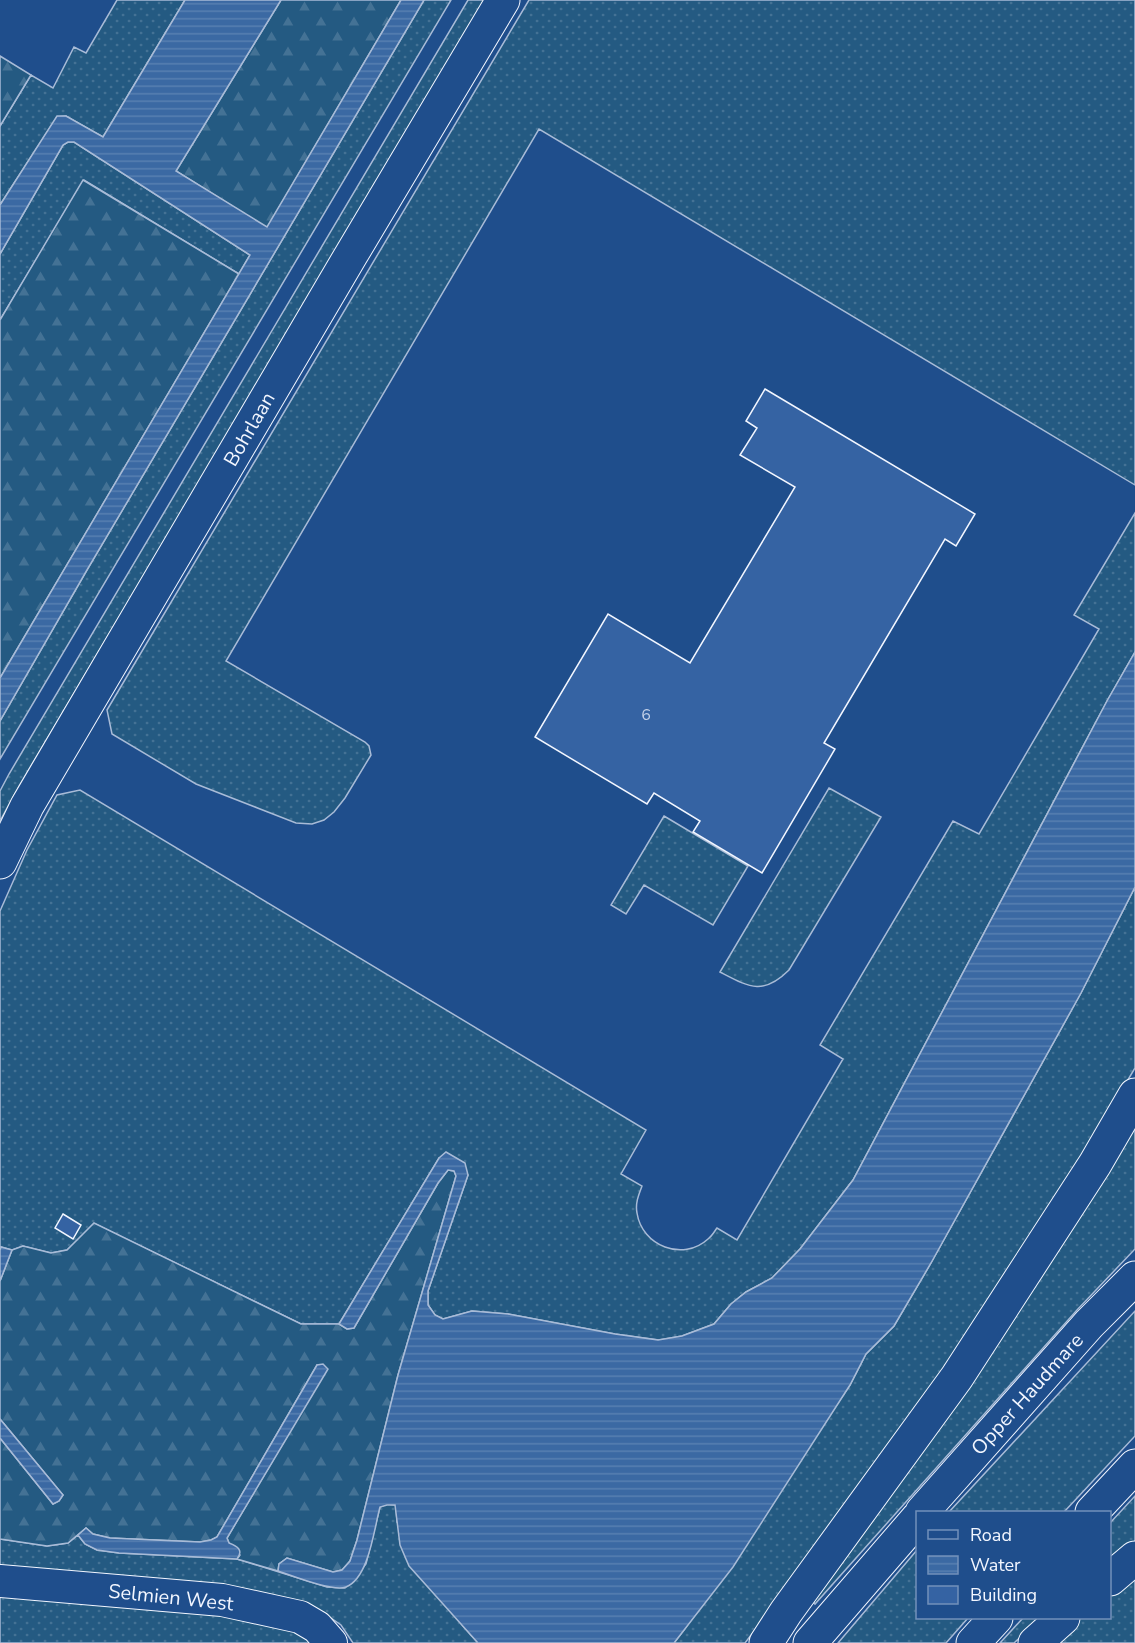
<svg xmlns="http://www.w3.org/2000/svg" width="1135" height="1643" viewBox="0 0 1135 1643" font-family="'Nunito Sans',sans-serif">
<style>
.grass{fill:url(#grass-dots);stroke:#a8bbd7;stroke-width:1.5}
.forest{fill:url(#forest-firs);stroke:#a8bbd7;stroke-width:1.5}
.water{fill:url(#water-rules);stroke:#a8bbd7;stroke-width:1.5}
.building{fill:#3563a3;stroke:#f2f6ff;stroke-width:1.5}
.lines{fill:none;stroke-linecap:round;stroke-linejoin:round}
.street-casing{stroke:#f2f6ff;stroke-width:34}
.secondary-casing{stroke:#f2f6ff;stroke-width:35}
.highway-casing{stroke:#f2f6ff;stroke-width:35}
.street{stroke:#1f4e8c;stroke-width:32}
.secondary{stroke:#1f4e8c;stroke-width:33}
.highway{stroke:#1f4e8c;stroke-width:33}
.labels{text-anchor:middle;stroke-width:4.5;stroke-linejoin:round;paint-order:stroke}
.number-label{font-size:16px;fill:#c3d1e8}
.street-label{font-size:20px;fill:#f2f6ff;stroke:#1f4e8c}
</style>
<defs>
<pattern id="grass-dots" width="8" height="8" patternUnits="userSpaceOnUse" patternTransform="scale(1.5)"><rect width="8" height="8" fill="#245a82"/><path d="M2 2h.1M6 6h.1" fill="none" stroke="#447295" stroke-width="1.8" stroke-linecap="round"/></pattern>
<pattern id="forest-firs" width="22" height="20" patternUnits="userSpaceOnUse" patternTransform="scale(1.5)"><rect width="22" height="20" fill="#245a82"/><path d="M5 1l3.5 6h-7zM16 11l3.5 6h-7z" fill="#447295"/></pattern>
<pattern id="water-rules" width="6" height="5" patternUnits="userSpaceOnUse" patternTransform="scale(1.5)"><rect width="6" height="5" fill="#3b69a3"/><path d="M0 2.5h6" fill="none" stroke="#587fb1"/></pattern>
</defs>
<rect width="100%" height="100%" fill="#1f4e8c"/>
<!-- grass -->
<path class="grass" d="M 117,0 L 185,0 L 103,137 L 66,116 L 57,117 L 0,205 L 0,126 L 31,75 L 53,88 L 74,47 L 86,53 Z
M 424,0 L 451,0 L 0,759 L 0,721 L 87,570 Z
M 468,0 L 485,0 L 19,786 L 0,821 L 0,791 L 9,774 Z
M 529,0 L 1135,0 L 1135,485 L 539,129 L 226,661 L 365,742 L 369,746 L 371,755 L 345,798 L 334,812 L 324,820 L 312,824 L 296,823 L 196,784 L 112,734 L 107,710 Z
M 68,142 L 74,142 L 250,255 L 239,274 L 84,180 L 0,320 L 0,254 L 63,145 Z
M 1135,513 L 1135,652 L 1107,701 L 853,1180 L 800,1249 L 772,1278 L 746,1292 L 731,1304 L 714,1324 L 682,1336 L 659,1340 L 615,1334 L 508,1314 L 472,1311 L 443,1319 L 435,1315 L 428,1305 L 428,1291 L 468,1175 L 439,1158 L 339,1324 L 301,1324 L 95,1224 L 67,1250 L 51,1253 L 23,1246 L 12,1250 L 1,1247 L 0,1250 L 0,911 L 27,850 L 57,795 L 80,790 L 646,1130 L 621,1174 L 642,1186 C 639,1194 635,1203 637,1213 C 642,1246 683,1262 708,1239 C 712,1236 714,1232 717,1228 L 737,1240 L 843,1059 L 820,1045 L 953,821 L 979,834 L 1099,629 L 1074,615 Z
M 829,788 L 881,817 L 789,970 C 763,996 749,987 720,972 Z
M 664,816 L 748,866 L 713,925 L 644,885 L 626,914 L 611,905 Z
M 1135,887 L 1135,1068 L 1033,1239 L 945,1370 L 806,1563 L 745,1643 L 674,1643 L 684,1630 L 850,1385 L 866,1354 L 894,1326 L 931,1263 L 1081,993 Z
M 1135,1118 L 1135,1249 L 1077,1310 L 815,1604 L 809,1597 Z
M 1135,1311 L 1135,1436 L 1064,1512 L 949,1512 Z
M 1135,1496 L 1135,1542 L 1110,1562 L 1110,1523 Z
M 387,1504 L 396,1505 L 397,1522 L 463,1626 L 478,1643 L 353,1643 L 341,1625 L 325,1614 L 0,1568 L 0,1539 L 47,1546 L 68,1543 L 78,1535 L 85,1544 L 97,1550 L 119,1553 L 237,1559 L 327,1587 L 345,1588 L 366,1564 L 380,1507 Z
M 917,1550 L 918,1618 L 968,1618 L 946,1643 L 838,1643 Z
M 1135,1571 L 1135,1643 L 1050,1643 L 1078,1618 L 1110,1618 L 1110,1591 Z
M 0,1593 L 168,1605 L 288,1627 L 319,1643 L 0,1643 Z
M 1023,1618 L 1041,1618 L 1014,1643 L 1000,1643 Z"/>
<!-- forest -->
<path class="forest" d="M 281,0 L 401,0 L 267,228 L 176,171 Z
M 0,56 L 31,75 L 0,126 Z
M 83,180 L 239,274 L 0,678 L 0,320 Z
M 448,1170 L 454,1171 L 456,1176 L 398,1375 L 357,1540 L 350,1561 L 342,1570 L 333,1572 L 287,1558 L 279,1564 L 278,1571 L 237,1559 L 240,1555 L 229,1543 L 227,1538 L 327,1369 L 317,1365 L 217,1537 L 211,1540 L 200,1542 L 110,1538 L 93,1534 L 86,1528 L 68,1543 L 47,1546 L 0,1539 L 0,1438 L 53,1504 L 59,1501 L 63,1495 L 0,1419 L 0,1281 L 12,1250 L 23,1246 L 51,1253 L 67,1250 L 94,1223 L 301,1324 L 339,1324 L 347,1329 L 354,1328 L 438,1183 Z"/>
<!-- water -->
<path class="water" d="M 185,0 L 281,0 L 176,171 L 267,227 L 401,0 L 424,0 L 87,570 L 0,721 L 0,678 L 250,255 L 74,142 L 68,142 L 63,145 L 0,254 L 0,205 L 57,116 L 66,116 L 103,137 Z
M 1135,652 L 1135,887 L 1081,993 L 931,1263 L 894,1326 L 866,1354 L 850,1385 L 733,1567 L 674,1643 L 478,1643 L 409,1566 L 400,1545 L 395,1505 L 387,1505 L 380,1507 C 374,1529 369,1578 346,1587 C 333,1592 293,1576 278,1571 L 279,1564 L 287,1558 L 333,1572 L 342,1570 L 350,1561 L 357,1540 L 398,1375 L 456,1176 L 454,1171 L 448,1170 L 438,1183 L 354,1328 L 347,1329 L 339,1324 L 439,1158 L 446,1152 L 465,1163 L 468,1175 L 428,1291 L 428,1305 L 435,1315 L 443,1319 L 472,1311 L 508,1314 L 615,1334 L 658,1340 L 682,1336 L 714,1324 L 731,1304 L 746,1292 L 772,1278 L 800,1249 L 853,1180 L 1107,701 Z
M 1,1247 L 12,1250 L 0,1281 L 0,1250 Z
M 323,1364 L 328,1369 L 227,1538 L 229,1543 C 237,1546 244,1550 237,1559 L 119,1553 L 97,1550 L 85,1544 L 78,1535 L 86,1528 L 93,1534 L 110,1538 L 200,1542 L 211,1540 L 217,1537 L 317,1365 Z
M 0,1419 L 63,1495 L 59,1501 L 53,1504 L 0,1438 Z"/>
<!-- building -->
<path class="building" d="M 765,389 L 975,514 L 956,546 L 945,539 L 824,743 L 835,749 L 762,873 L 693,832 L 700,821 L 654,793 L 647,804 L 535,737 L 608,614 L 690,663 L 795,487 L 740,455 L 757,428 L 746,421 Z
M 63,1214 L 81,1225 L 73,1239 L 55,1228 Z"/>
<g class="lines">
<!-- street casing -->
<g class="street-casing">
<path id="street" d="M 0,1581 L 222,1600 L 300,1617 L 317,1627 L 331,1643"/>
</g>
<!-- secondary casing -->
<g class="secondary-casing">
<path id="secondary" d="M 0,862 L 27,806 L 351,255 L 503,0"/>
</g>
<!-- highway casing -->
<g class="highway-casing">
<path id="highway" d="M 922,1512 L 1089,1324 L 1135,1278
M 1092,1512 L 1135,1466
M 1110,1579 L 1135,1558
M 766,1643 L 786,1612 L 957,1377 L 1095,1164 L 1135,1095
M 810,1643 L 918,1518
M 973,1643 L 996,1618
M 1035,1643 L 1063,1618"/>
</g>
<!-- street -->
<use href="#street" class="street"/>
<!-- secondary -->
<use href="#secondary" class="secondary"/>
<!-- highway -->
<use href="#highway" class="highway"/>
</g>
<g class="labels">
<!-- number labels -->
<g class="number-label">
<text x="646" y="720">6</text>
</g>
<!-- street labels -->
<g class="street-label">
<text transform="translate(249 429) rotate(-60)" y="7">Bohrlaan</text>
<text transform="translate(1027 1394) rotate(-48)" y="7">Opper Haudmare</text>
<text transform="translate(171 1597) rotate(6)" y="7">Selmien West</text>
</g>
</g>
<!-- legend -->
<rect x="916" y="1511" width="195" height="108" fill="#1f4e8c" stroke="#7391ba" stroke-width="1.5"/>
<rect x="928" y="1530" width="30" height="9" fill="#1f4e8c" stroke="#7391ba" stroke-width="1.5"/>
<text x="970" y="1541" font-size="18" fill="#f2f6ff">Road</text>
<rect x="928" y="1556" width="30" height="18" fill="url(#water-rules)" stroke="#7391ba" stroke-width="1.5"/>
<text x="970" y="1571" font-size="18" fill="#f2f6ff">Water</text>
<rect x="928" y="1586" width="30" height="18" fill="#3563a3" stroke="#7391ba" stroke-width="1.5"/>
<text x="970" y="1601" font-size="18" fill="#f2f6ff">Building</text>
</svg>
